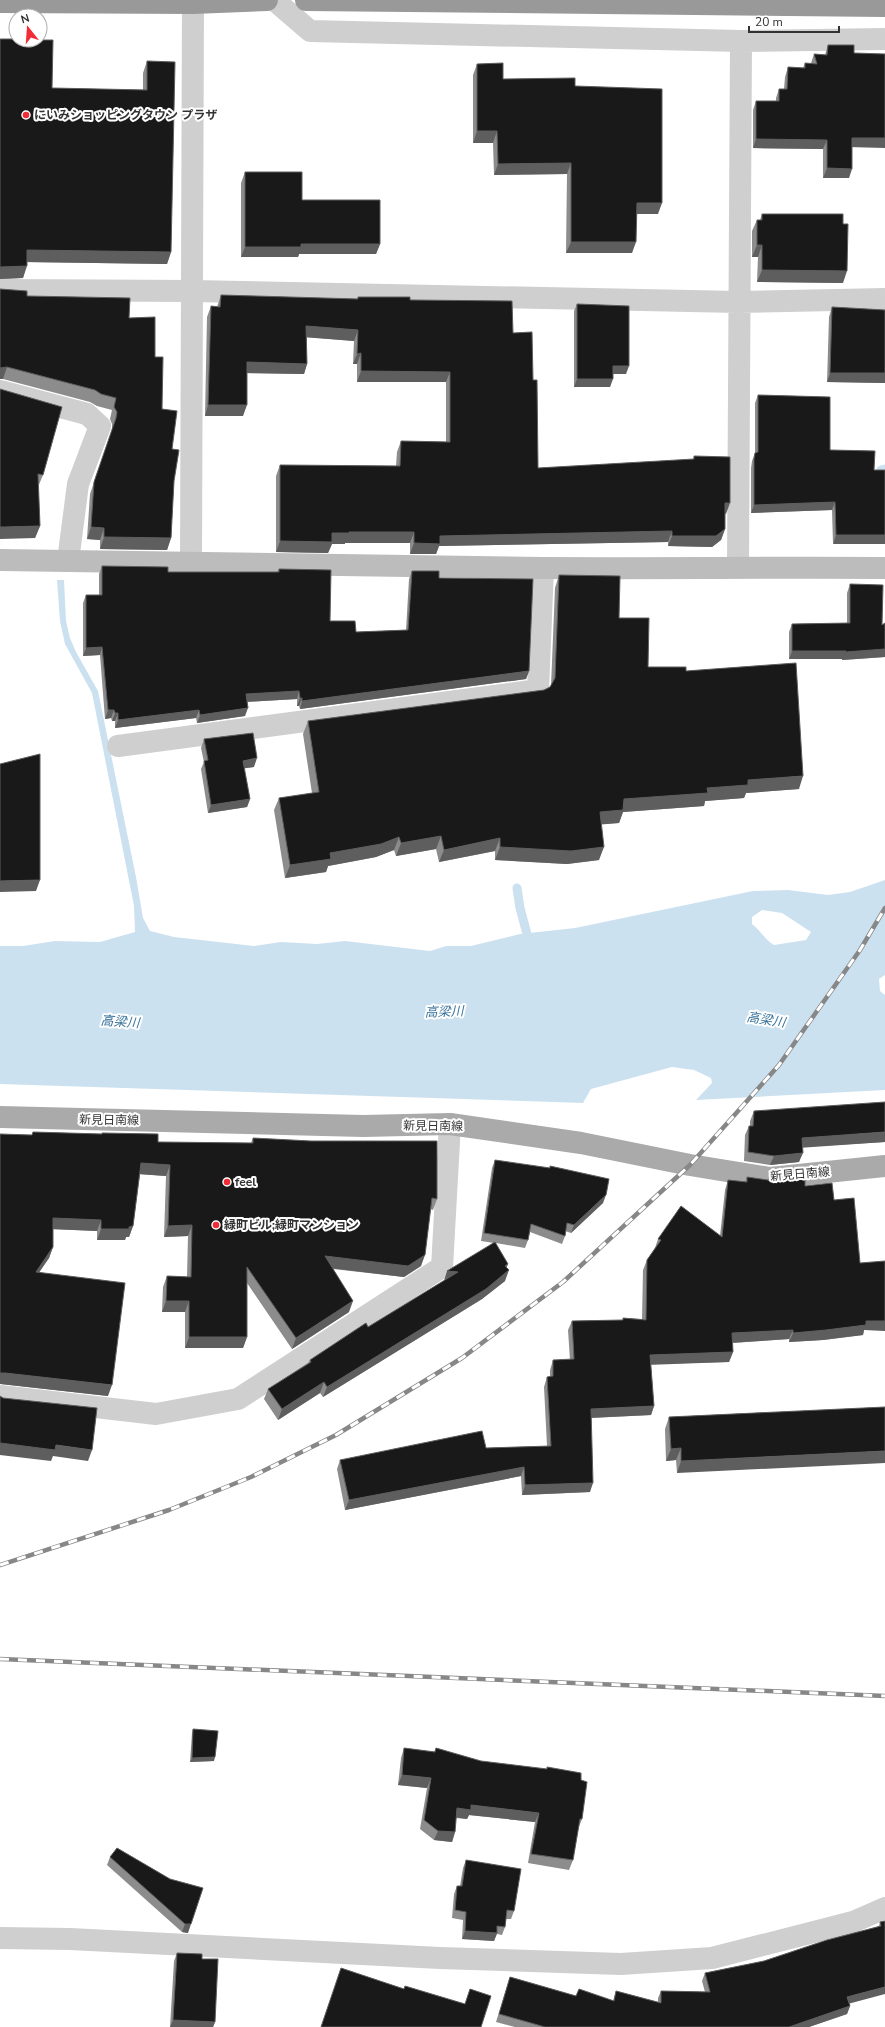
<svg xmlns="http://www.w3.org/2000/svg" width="885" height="2027" viewBox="0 0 885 2027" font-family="'Nunito Sans','Noto Sans JP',sans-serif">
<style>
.water{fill:#cce1f0;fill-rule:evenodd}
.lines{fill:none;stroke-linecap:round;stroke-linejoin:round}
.stream{stroke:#cce1f0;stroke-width:9}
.street{stroke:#cfcfcf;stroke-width:22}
.secondary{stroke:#bcbcbc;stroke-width:22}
.primary{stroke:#aaa;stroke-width:22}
.highway{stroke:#999;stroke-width:22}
.rail-casing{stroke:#878787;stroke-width:4.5}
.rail{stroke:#fff;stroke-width:3;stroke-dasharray:9;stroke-linecap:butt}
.wall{fill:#8c8c8c}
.shaded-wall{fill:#5e5e5e}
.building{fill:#191919;stroke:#5e5e5e}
.poi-dot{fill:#f12c36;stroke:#fff;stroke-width:1.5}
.labels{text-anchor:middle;stroke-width:4;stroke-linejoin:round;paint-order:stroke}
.poi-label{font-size:12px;font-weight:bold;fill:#323232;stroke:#fff;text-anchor:start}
.street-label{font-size:12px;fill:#323232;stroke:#fff}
.water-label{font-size:13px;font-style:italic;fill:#39739b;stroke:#fff}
</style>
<rect width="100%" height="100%" fill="#fff"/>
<!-- water -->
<path class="water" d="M 57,580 L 64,580 L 66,621 L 70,638 L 76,652 L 98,691 L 136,877 L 143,918 L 150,931 L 174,937 L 254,946 L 281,942 L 317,944 L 345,941 L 430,951 L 446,946 L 471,946 L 520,934 L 575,928 L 753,891 L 788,890 L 828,895 L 850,892 L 885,880 L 885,975 L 879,979 L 880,991 L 885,995 L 885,1090 L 696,1100 L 712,1083 L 711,1078 L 694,1070 L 672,1067 L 591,1089 L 583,1103 L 0,1084 L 0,946 L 23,946 L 55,941 L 100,942 L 135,932 L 134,906 L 92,693 L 65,644 L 60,621 ZM 762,910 L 782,913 L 811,932 L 806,940 L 774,945 C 765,940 761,931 752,924 L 752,917 Z"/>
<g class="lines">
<!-- stream -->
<path class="stream" d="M 881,470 L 885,469
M 517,888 L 520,908 L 530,945"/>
<!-- street -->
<path class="street" d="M 274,0 L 310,31 L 741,41 L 885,39
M 0,290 L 193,291 L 738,302 L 885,299
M 0,391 L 87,414 L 100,426 L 78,484 L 68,561
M 191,561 L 193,0
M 738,566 L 741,41
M 118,746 L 538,690 L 543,568
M 0,1396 L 156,1414 L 238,1399 L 442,1267 L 450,1124
M 0,1938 L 70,1939 L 440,1958 L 621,1964 L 712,1958 L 853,1922 L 885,1908"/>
<!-- secondary -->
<path class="secondary" d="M 0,560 C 181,561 362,567 543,568 C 657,569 771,567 885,568"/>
<!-- primary -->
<path class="primary" d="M 0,1117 L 363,1126 L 450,1124 L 581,1143 L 690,1165 L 770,1178 L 885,1166"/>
<!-- highway -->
<path class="highway" d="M 306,0 L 885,6
M 0,2 L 193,3 L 267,0"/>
<!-- rail casing -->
<g class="rail-casing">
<path id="rail" d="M 0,1565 L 169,1510 L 251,1477 L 336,1435 L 462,1358 L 563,1282 L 690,1165 L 779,1065 L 860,950 L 885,908
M 0,1659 L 885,1696"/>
</g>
<!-- rail -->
<use href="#rail" class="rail"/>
</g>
<!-- wall -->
<path class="wall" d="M 0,39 L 52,88 L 143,90 L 143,73 L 147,61 L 171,252 L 167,264 L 27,262 L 23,278 L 0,279 Z
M 828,45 L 852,147 L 849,178 L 823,178 L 823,149 L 753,148 L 753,110 L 756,101 L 776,101 L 776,98 L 779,89 L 784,89 L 785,77 L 788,67 L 803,68 L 805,63 L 811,63 L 814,54 L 825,55 Z
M 477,64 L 503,79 L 575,86 L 658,214 L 637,214 L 632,253 L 566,253 L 567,174 L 494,175 L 493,143 L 473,143 L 473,75 Z
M 245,172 L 302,200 L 380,244 L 376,254 L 299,254 L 298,257 L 241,257 L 241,183 Z
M 762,214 L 843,283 L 757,282 L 758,257 L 752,257 L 752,231 L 757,220 L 760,220 Z
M 0,289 L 27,296 L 129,318 L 155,357 L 162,409 L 172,449 L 174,481 L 171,538 L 167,550 L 100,549 L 100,540 L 87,539 L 90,494 L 112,430 L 112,424 L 110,419 L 112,410 L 97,406 L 90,402 L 3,379 L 0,379 Z
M 221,295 L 357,299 L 358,297 L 410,300 L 513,333 L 533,380 L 538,468 L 693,460 L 694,456 L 726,514 L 725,514 L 725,529 L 721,540 L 712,547 L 668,546 L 668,542 L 439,546 L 436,554 L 410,554 L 410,543 L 345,543 L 345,544 L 332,544 L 328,553 L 276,552 L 276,476 L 280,465 L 396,466 L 397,452 L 401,441 L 446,442 L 446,382 L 357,382 L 357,364 L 353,364 L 354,341 L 307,337 L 307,364 L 304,374 L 247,373 L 243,416 L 205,416 L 207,317 L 211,306 L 217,307 Z
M 577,304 L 626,374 L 613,374 L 610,387 L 574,387 L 574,311 Z
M 832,307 L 885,310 L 885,383 L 827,382 L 829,317 Z
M 0,389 L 43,475 L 38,487 L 40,526 L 35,538 Z
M 758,395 L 830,450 L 875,451 L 833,544 L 832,510 L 751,513 L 751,468 L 752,461 L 755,453 L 755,403 Z
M 102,566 L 168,572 L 277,572 L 279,569 L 330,621 L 356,632 L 406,630 L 409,579 L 412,571 L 439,578 L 529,671 L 526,679 L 300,709 L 299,706 L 297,706 L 297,699 L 247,702 L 245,716 L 197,723 L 196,718 L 115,728 L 115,721 L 112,721 L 111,718 L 105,719 L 100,655 L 83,656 L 83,603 L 86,595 L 99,595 L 99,574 Z
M 559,575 L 619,618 L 648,667 L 686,671 L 799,789 L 746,793 L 744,798 L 705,801 L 704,806 L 623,812 L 619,823 L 601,824 L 599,860 L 567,864 L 495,860 L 495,851 L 439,862 L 436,849 L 396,856 L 394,850 L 376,857 L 328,866 L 326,872 L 285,878 L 274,810 L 279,798 L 312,793 L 303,734 L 308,721 L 544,690 L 550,687 L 551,686 L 555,588 Z
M 850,584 L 882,625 L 885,623 L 885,657 L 842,660 L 842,659 L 789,659 L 789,632 L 792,624 L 847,623 L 847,593 Z
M 204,739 L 254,767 L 244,768 L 250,799 L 247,807 L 208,813 L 201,769 L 204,762 L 201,748 Z
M 754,1111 L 885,1142 L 802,1147 L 799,1162 L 770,1165 L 744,1161 L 745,1135 L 749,1126 L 750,1126 L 750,1121 Z
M 33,1132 L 102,1134 L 102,1133 L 158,1142 L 251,1143 L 253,1138 L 437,1199 L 433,1210 L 430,1209 L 421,1266 L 404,1277 L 333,1269 L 349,1312 L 292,1349 L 247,1283 L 247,1337 L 243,1348 L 185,1348 L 185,1312 L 162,1312 L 163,1287 L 167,1276 L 187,1277 L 188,1236 L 164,1237 L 166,1176 L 140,1174 L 133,1226 L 129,1237 L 126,1237 L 125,1240 L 97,1240 L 97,1231 L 53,1229 L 53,1247 L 49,1258 L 39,1272 L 108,1396 L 1,1384 L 32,1135 Z
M 495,1160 L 603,1203 L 571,1233 L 565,1231 L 565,1236 L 562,1244 L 530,1232 L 528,1240 L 525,1248 L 496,1243 L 506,1267 L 505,1281 L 482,1299 L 323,1397 L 320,1393 L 278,1420 L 264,1399 L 268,1389 L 308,1363 L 310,1360 L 368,1327 L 444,1281 L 494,1243 L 481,1241 L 492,1168 Z
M 747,1177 L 805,1186 L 834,1200 L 864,1330 L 863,1335 L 823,1340 L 789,1342 L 789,1339 L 733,1343 L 733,1352 L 729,1362 L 651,1364 L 654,1406 L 651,1415 L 591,1418 L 590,1492 L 522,1495 L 521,1476 L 345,1510 L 337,1469 L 340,1460 L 486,1448 L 547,1446 L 544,1387 L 547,1377 L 550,1377 L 550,1370 L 553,1360 L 570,1360 L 568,1330 L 572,1321 L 623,1320 L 623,1318 L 642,1319 L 643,1270 L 647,1260 L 655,1248 L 658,1239 L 720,1236 L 725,1190 L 728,1180 L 745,1182 Z
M 885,1407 L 677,1473 L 676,1460 L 666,1461 L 665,1429 L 669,1417 Z
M 193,1729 L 214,1761 L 190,1762 L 192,1733 Z
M 404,1748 L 434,1752 L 436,1748 L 582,1819 L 578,1829 L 573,1860 L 569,1870 L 528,1863 L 535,1822 L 469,1815 L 467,1819 L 456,1818 L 455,1832 L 452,1842 L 434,1840 L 420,1829 L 427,1788 L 398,1785 L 401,1758 Z
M 110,1857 L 170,1879 L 188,1933 L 182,1932 L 107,1865 Z
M 466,1860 L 514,1911 L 511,1919 L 506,1919 L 505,1927 L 502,1935 L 497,1934 L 494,1941 L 462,1939 L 463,1920 L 452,1918 L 454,1894 L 457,1886 L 460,1886 L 463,1868 Z
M 885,1921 L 849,2004 L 850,2006 L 847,2014 L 809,2027 L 515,2027 L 496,2022 L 510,1977 L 576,1996 L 613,2001 L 616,1991 L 658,2002 L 658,1998 L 661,1991 L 705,1992 L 702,1981 L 705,1973 L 764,1961 L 879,1926 L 880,1922 Z
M 177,1953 L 202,1959 L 215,2022 L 213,2027 L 170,2027 L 174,1961 Z"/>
<!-- shaded-wall -->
<path class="shaded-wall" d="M 477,131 L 497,131 L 493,143 L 473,143 Z
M 852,138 L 885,138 L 885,148 L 848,147 Z
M 756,139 L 827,140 L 823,149 L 753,148 Z
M 571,163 L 567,174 L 494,175 L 498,164 Z
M 827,168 L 852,169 L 849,178 L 823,178 Z
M 637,203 L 662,203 L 658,214 L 633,214 Z
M 571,242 L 636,242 L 632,253 L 566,253 Z
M 301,244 L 380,244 L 376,254 L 299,254 L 298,257 L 241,257 L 245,247 Z
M 757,245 L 762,245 L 758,257 L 752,257 Z
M 27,250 L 171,252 L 167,264 L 23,262 Z
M 27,266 L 23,278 L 0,279 L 0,267 Z
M 762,270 L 847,271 L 843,283 L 757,282 Z
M 306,326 L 358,330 L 354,341 L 302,337 Z
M 361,353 L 357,364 L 353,364 L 357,354 Z
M 247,362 L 307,364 L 304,374 L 243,373 Z
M 613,366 L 629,366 L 626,374 L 611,374 Z
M 1,367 L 7,367 L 3,379 L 0,379 L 0,368 Z
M 361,371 L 450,372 L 446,382 L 357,382 Z
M 830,373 L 885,373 L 885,383 L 827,382 Z
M 577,379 L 613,379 L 610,387 L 574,387 Z
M 208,405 L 247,405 L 243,416 L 205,416 Z
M 835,502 L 832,510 L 751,513 L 754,505 Z
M 725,503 L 730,503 L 726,514 L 721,514 Z
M 40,526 L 35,538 L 0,539 L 0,527 Z
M 91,527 L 104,528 L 100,540 L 87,539 Z
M 725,529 L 721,540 L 712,547 L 668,546 L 672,536 Z
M 672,531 L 668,542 L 439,546 L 436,554 L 410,554 L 414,543 L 440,536 Z
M 349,532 L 414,532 L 410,543 L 345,543 L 345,544 L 332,544 L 328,553 L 276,552 L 280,541 L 332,533 Z
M 836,535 L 885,535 L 885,544 L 833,544 Z
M 104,537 L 171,538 L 167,550 L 100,549 Z
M 102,647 L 100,655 L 83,656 L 86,648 Z
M 885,649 L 885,657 L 842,660 L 842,659 L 789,659 L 792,651 Z
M 529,671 L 526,679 L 300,709 L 302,701 Z
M 299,691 L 297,699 L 243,702 L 246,694 Z
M 300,698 L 302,698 L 299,706 L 297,706 Z
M 248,708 L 245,716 L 197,723 L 200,715 Z
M 108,710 L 114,710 L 111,718 L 105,719 Z
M 199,710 L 196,718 L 115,728 L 118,720 Z
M 115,713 L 118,713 L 115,721 L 112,721 Z
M 257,758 L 254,767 L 240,769 L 243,761 Z
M 803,776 L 799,789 L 746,793 L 744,798 L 705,801 L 704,806 L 623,812 L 619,823 L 595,825 L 600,812 L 624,799 L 707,788 L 748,780 Z
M 250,799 L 247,807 L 208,813 L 211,805 Z
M 441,836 L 436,849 L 396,856 L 401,843 Z
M 399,837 L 394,850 L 376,857 L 328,866 L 326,872 L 285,878 L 290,865 L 330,853 Z
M 500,838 L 495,851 L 439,862 L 444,850 Z
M 500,847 L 604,847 L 599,860 L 567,864 L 495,860 Z
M 40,880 L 36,891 L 0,892 L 0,881 Z
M 885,1132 L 885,1142 L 798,1148 L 802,1138 Z
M 803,1153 L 799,1162 L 770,1165 L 774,1156 Z
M 141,1163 L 170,1165 L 166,1176 L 137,1174 Z
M 606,1195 L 603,1203 L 571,1233 L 574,1225 Z
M 53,1218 L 101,1220 L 97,1231 L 49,1229 Z
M 192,1225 L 188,1236 L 164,1237 L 168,1226 Z
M 133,1226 L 129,1237 L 126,1237 L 125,1240 L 97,1240 L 101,1229 Z
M 53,1247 L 49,1258 L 32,1283 L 36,1272 Z
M 425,1255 L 421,1266 L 404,1277 L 321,1267 L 325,1256 Z
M 508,1264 L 504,1274 L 509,1270 L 505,1281 L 482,1299 L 323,1397 L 327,1387 Z
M 447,1271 L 458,1272 L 444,1281 Z
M 166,1301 L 189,1301 L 185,1312 L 162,1312 Z
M 353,1301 L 349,1312 L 292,1349 L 296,1338 Z
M 866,1321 L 885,1321 L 885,1331 L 864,1330 L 863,1335 L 823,1340 L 789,1342 L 793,1333 Z
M 793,1330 L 789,1339 L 729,1343 L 732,1333 Z
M 189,1337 L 247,1337 L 243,1348 L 185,1348 Z
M 733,1352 L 729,1362 L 646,1365 L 650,1355 Z
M 0,1373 L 5,1373 L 112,1385 L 108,1396 L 0,1384 Z
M 324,1382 L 320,1393 L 278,1420 L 282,1409 Z
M 654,1406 L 651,1415 L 587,1418 L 591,1409 Z
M 0,1443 L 56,1445 L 92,1450 L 88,1461 L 53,1456 L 51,1461 L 0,1455 Z
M 681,1448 L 676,1460 L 666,1461 L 671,1449 Z
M 885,1451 L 885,1463 L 677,1473 L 681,1461 Z
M 524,1467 L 521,1476 L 345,1510 L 349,1500 Z
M 593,1483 L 590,1492 L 522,1495 L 525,1485 Z
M 215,1757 L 214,1761 L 190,1762 L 192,1758 Z
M 402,1775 L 431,1778 L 427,1788 L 398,1785 Z
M 471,1805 L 539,1813 L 535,1822 L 469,1815 L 467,1819 L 453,1817 L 457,1808 Z
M 438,1831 L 455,1832 L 452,1842 L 434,1840 Z
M 185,1924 L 191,1924 L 188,1933 L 182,1932 Z
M 465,1931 L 497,1933 L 494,1941 L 462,1939 Z
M 885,1987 L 885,1994 L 844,2005 L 847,1997 Z
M 850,2006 L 847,2014 L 809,2027 L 789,2027 Z
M 173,2020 L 215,2022 L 213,2027 L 170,2027 Z"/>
<!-- building -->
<path class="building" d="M 0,39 L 16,39 L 16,40 L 53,40 L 52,88 L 147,90 L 147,61 L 175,62 L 171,252 L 27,250 L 27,266 L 0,267 Z
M 828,45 L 854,45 L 854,53 L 885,54 L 885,138 L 852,138 L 852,169 L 827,168 L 827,140 L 756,139 L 756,101 L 779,101 L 779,89 L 787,89 L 788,67 L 805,68 L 805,63 L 817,64 L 814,54 L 827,55 Z
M 503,63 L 503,79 L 575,78 L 575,86 L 662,89 L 662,203 L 637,203 L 636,242 L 571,242 L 571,163 L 498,164 L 497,131 L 477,131 L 477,64 Z
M 245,172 L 302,172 L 302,200 L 380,200 L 380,244 L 301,244 L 301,247 L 245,247 Z
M 762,214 L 843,214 L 843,224 L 848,224 L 847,271 L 762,270 L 762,245 L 757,245 L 757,220 L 762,220 Z
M 0,289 L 27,291 L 27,296 L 130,298 L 129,318 L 155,317 L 155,357 L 163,357 L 162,409 L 177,411 L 172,449 L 179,450 L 174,481 L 171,538 L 104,537 L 104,528 L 91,527 L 94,482 L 116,418 L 117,412 L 114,407 L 116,398 L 101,394 L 95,390 L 7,367 L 0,368 Z
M 221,295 L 358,299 L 358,297 L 410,297 L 410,300 L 512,301 L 513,333 L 532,332 L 533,380 L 537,380 L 538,468 L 694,459 L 694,456 L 730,457 L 730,503 L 725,503 L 725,529 L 716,536 L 672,536 L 672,531 L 440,536 L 440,544 L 414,543 L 414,532 L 349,532 L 349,533 L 332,533 L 332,542 L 280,541 L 280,465 L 400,466 L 401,441 L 450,442 L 450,372 L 361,371 L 361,353 L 357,354 L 358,330 L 306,326 L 307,364 L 247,362 L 247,405 L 208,405 L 211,306 L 220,307 Z
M 577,304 L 629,306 L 629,366 L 613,366 L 613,379 L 577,379 Z
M 832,307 L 885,310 L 885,373 L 830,373 Z
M 0,389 L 62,407 L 43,475 L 38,474 L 40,526 L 5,527 L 0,527 Z
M 758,395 L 830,397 L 830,450 L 875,451 L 874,470 L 885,470 L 885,535 L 836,535 L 835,502 L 754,505 L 754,459 L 755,453 L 758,452 Z
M 102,566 L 168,567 L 168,572 L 279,572 L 279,569 L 331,570 L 330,621 L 355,621 L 356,632 L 408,630 L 412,571 L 439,571 L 439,578 L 533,579 L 529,671 L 302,701 L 302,698 L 300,698 L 299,691 L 246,694 L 248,708 L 200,715 L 199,710 L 118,720 L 118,713 L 115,713 L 114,710 L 108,710 L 102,647 L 86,648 L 86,595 L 102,595 Z
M 559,575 L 620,576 L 619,618 L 649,618 L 648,667 L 686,667 L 686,671 L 796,663 L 803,776 L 748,780 L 748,785 L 707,788 L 708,793 L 624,799 L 623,810 L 600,812 L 604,847 L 571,851 L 500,847 L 500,838 L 444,850 L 441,836 L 401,843 L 399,837 L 381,844 L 330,853 L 331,859 L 290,865 L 279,798 L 319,792 L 308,721 L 544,690 L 550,687 L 555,678 Z
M 850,584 L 883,585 L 882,625 L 885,623 L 885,649 L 845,652 L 846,651 L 792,651 L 792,624 L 850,623 Z
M 253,733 L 257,758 L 243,761 L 250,799 L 211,805 L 204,761 L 208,760 L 204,739 Z
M 40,754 L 40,880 L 0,881 L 0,764 Z
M 885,1102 L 885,1132 L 802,1138 L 803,1153 L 774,1156 L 748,1152 L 749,1126 L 753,1126 L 754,1111 Z
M 33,1132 L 102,1134 L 102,1133 L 158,1134 L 158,1142 L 253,1143 L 253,1138 L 311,1141 L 437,1141 L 437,1199 L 432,1198 L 425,1255 L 408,1266 L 325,1256 L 353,1301 L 296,1338 L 247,1267 L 247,1337 L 189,1337 L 189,1301 L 166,1301 L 167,1276 L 191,1277 L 192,1225 L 168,1226 L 170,1165 L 141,1163 L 133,1226 L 129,1227 L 129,1229 L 101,1229 L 101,1220 L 53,1218 L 53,1247 L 36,1272 L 125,1283 L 112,1385 L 5,1373 L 0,1373 L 0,1134 L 32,1135 Z
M 495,1160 L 550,1168 L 550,1166 L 609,1179 L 606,1195 L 574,1225 L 567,1223 L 565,1236 L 531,1224 L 528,1240 L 484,1233 Z
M 747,1177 L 775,1181 L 805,1178 L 805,1186 L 832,1183 L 834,1200 L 854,1198 L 860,1263 L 885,1261 L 885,1321 L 866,1321 L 866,1325 L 826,1330 L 793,1333 L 793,1330 L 732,1333 L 733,1352 L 650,1355 L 654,1406 L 591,1409 L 593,1483 L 525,1485 L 524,1467 L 349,1500 L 340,1460 L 482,1431 L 486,1448 L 551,1446 L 547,1377 L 553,1376 L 553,1360 L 574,1359 L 572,1321 L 623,1320 L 623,1318 L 646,1320 L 647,1260 L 661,1240 L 658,1239 L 681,1206 L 722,1237 L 728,1180 L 747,1182 Z
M 495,1242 L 508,1264 L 505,1266 L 509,1270 L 486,1289 L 327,1387 L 324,1382 L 282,1409 L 268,1389 L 311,1362 L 310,1360 L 366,1323 L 368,1327 L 458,1272 L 447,1271 Z
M 0,1396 L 3,1398 L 97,1408 L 92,1450 L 56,1445 L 55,1450 L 0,1443 Z
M 885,1407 L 885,1451 L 681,1461 L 681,1448 L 671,1449 L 669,1417 Z
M 193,1729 L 218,1731 L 215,1757 L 192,1758 Z
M 404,1748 L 435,1752 L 436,1748 L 481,1761 L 547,1769 L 547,1767 L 581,1773 L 581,1780 L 587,1782 L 582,1819 L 580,1819 L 573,1860 L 531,1854 L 539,1813 L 471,1805 L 471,1810 L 457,1808 L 455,1832 L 438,1831 L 424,1820 L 431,1778 L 402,1775 Z
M 117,1848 L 170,1879 L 203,1888 L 191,1924 L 185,1924 L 110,1857 Z
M 466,1860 L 521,1869 L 514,1911 L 507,1910 L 505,1927 L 497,1926 L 497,1933 L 465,1931 L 466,1912 L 455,1910 L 457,1886 L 462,1886 Z
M 885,1921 L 885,1987 L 847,1997 L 850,2006 L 789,2027 L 545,2027 L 499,2014 L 510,1977 L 576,1996 L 579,1989 L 614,2001 L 616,1991 L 661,2003 L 661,1991 L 710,1992 L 705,1973 L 764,1961 L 827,1940 L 881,1926 L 880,1922 Z
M 177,1953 L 202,1954 L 202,1959 L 218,1959 L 215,2022 L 173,2020 Z
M 341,1968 L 404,1989 L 405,1986 L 465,2004 L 470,1989 L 491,1996 L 481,2027 L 321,2027 Z"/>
<!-- markers -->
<g class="poi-dot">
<circle cx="26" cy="115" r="4"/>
<circle cx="227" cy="1182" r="4"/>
<circle cx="216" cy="1225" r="4"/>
</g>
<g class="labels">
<!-- poi labels -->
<g class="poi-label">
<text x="34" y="119">にいみショッピングタウン プラザ</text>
<text x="235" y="1186">feel</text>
<text x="224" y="1229">緑町ビル;緑町マンション</text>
</g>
<!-- street labels -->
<g class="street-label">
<text transform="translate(109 1120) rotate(1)" y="4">新見日南線</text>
<text transform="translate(433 1126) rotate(1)" y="4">新見日南線</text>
<text transform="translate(800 1174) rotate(-5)" y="4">新見日南線</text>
</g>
<!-- water labels -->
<g class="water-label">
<text transform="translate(444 1011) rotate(-2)" y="5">高梁川</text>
<text transform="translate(766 1019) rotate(9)" y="5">高梁川</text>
<text transform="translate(120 1021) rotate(4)" y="5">高梁川</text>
</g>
</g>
<!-- north arrow -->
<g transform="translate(28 28) rotate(343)"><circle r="19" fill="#ffffff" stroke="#adadad"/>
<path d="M0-3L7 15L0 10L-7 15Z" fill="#f12c36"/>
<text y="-6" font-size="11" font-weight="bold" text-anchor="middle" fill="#323232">N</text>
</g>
<!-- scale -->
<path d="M749 26v6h90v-6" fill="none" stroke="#323232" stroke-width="2"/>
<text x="755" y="26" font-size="12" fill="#323232" stroke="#ffffff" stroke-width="3" paint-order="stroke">20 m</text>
</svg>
